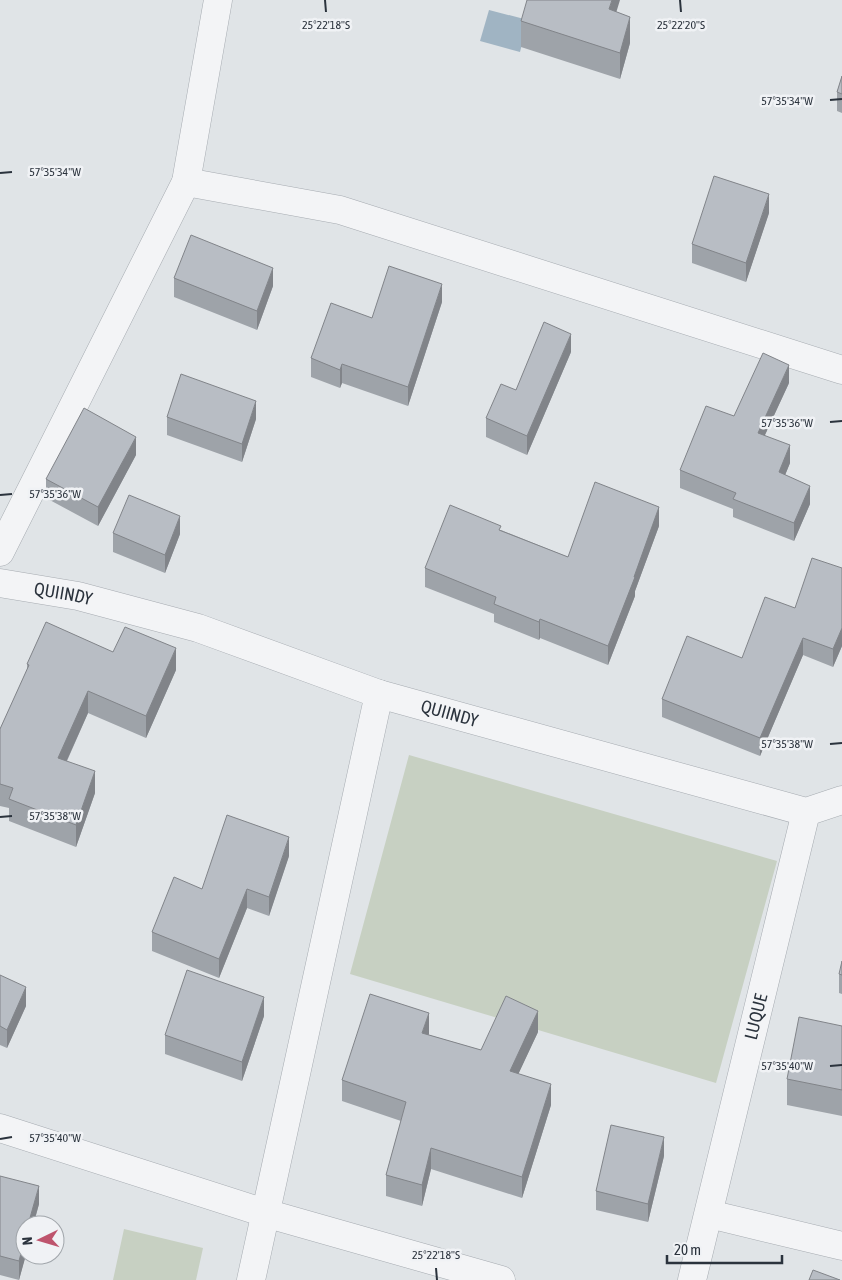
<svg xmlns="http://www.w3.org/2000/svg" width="842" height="1280" viewBox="0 0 842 1280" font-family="'Asap Condensed',sans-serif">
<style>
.green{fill:#c7d0c2}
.water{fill:#a0b4c3}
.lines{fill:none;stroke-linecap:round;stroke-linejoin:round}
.street-casing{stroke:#a6abb1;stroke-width:29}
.street{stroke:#f3f4f6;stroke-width:28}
.wall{fill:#9ea3a9}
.shaded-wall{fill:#818489}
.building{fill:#b8bdc4;stroke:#818489}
.ticks{fill:none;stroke:#2b333d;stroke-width:2}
.labels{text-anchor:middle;stroke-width:5;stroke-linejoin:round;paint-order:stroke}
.street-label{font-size:18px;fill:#2b333d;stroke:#f0f2f5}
.ticks-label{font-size:12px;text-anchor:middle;fill:#2b333d;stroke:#f0f2f5;stroke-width:5;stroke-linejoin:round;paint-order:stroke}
</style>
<rect width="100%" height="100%" fill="#e0e4e7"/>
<!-- green -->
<path class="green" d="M 409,755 L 777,861 L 716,1083 L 350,974 Z
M 124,1229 L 203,1248 L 196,1280 L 113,1280 Z"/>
<!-- water -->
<path class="water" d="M 489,10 L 528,20 L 520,52 L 480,41 Z"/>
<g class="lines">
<!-- street casing -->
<g class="street-casing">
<g id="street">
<path d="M 186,182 L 340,210 L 842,370"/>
<path d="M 0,552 L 186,182 L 218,0"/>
<path id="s1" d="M 0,583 L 78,596 L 198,628 L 379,694 L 806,812 L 842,800"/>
<path d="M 0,1128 L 265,1213 L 501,1280"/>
<path d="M 709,1214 L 842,1246"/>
<path d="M 251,1280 L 379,694"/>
<path id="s2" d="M 692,1280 L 806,812"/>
</g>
</g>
<!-- street -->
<use href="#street" class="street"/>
</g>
<!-- wall -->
<path class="wall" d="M 616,12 L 630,43 L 620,79 L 521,47 L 521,21 Z
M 842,76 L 842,113 L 837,111 L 837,92 Z
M 769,213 L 746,282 L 692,263 L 692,244 Z
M 174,278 L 273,286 L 257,330 L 174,297 Z
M 442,302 L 408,406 L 342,383 L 340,388 L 311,377 L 311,358 L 372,318 Z
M 571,352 L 527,455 L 486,437 L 486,418 L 516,390 Z
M 789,383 L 765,435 L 790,463 L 785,475 L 810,504 L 794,541 L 733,517 L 733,509 L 680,488 L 680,470 L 734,416 Z
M 167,417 L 256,419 L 242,462 L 167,435 Z
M 136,455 L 98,526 L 46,498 L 46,479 Z
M 659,526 L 635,591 L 635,596 L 608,665 L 540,638 L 539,640 L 494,622 L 494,614 L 425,587 L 425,568 L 501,530 L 568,557 Z
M 113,533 L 180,534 L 165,573 L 113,552 Z
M 842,568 L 842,646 L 833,667 L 803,655 L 760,756 L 662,717 L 662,699 L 742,658 L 795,608 Z
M 113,652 L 176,670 L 146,738 L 88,713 L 67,761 L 95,793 L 76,847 L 9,821 L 9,808 L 0,806 L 0,729 L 27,670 L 27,664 Z
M 289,856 L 269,916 L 247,908 L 219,978 L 152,951 L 152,932 L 202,889 Z
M 839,974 L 842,975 L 842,994 L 839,993 Z
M 0,975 L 26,1006 L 7,1048 L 0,1045 Z
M 264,1016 L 242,1081 L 165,1054 L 165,1035 Z
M 842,1026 L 842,1116 L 787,1105 L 787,1079 Z
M 538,1032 L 518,1074 L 551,1105 L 522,1198 L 431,1169 L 422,1206 L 386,1196 L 386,1175 L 401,1121 L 342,1101 L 342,1080 L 429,1035 L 481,1050 Z
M 664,1156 L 648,1222 L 596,1210 L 596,1191 Z
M 0,1176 L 39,1204 L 19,1280 L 0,1275 Z"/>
<!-- shaded-wall -->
<path class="shaded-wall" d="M 612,0 L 620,0 L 609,36 L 609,9 Z
M 630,17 L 630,43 L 620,79 L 620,53 Z
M 769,194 L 769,213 L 746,282 L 746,263 Z
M 273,268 L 273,286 L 257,330 L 257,311 Z
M 442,284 L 442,302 L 408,406 L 408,387 Z
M 571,334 L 571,352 L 527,455 L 527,436 Z
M 342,364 L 342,383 L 340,388 L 340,370 Z
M 789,365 L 789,383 L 758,450 L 758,433 Z
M 256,401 L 256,419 L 242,462 L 242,444 Z
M 136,437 L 136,455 L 98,526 L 98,507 Z
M 790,445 L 790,463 L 779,490 L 779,472 Z
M 810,486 L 810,504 L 794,541 L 794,523 Z
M 659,507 L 659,526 L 635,591 L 635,596 L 608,665 L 608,646 Z
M 180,516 L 180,534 L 165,573 L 165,555 Z
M 540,619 L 540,638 L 539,640 L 539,622 Z
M 842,628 L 842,646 L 833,667 L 833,649 Z
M 803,638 L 803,655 L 760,756 L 760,738 Z
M 176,648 L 176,670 L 146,738 L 146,716 Z
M 88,691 L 88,713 L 58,780 L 58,758 Z
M 95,771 L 95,793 L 76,847 L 76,825 Z
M 289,837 L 289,856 L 269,916 L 269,897 Z
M 247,889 L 247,908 L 219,978 L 219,959 Z
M 26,987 L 26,1006 L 7,1048 L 7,1030 Z
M 264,997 L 264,1016 L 242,1081 L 242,1062 Z
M 538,1011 L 538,1032 L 510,1092 L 510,1071 Z
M 429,1013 L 429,1034 L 422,1054 L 422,1033 Z
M 551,1084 L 551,1105 L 522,1198 L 522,1177 Z
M 664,1137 L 664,1156 L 648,1222 L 648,1204 Z
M 431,1148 L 431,1169 L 422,1206 L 422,1185 Z
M 39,1186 L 39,1204 L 33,1225 L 28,1225 Z
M 25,1238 L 26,1255 L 19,1280 L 19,1261 Z"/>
<!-- building -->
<path class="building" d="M 527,0 L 612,0 L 609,9 L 630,17 L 620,53 L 521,21 Z
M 842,76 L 842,94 L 837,92 Z
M 714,176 L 769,194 L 746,263 L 692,244 Z
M 191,235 L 273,268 L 257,311 L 174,278 Z
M 389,266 L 442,284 L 408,387 L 342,364 L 340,370 L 311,358 L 331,303 L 372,318 Z
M 544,322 L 571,334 L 527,436 L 486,418 L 501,384 L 516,390 Z
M 763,353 L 789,365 L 758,433 L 790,445 L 779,472 L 810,486 L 794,523 L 733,499 L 736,493 L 680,470 L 706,406 L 734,416 Z
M 181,374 L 256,401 L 242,444 L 167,417 Z
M 84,408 L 136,437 L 98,507 L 46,479 Z
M 595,482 L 659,507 L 634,577 L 635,577 L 608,646 L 540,619 L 539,622 L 494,604 L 496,597 L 425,568 L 450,505 L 501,526 L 499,530 L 568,557 Z
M 129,495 L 180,516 L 165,555 L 113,533 Z
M 812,558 L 842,568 L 842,628 L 833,649 L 803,638 L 760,738 L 662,699 L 687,636 L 742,658 L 765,597 L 795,608 Z
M 46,622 L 113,652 L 125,627 L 176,648 L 146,716 L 88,691 L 58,758 L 95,771 L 76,825 L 9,799 L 13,788 L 0,784 L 0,729 L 29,665 L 27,664 Z
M 227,815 L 289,837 L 269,897 L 247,889 L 219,959 L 152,932 L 174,877 L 202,889 Z
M 842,961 L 842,975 L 839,974 Z
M 187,970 L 264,997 L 242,1062 L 165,1035 Z
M 0,975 L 26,987 L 7,1030 L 0,1026 Z
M 370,994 L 429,1013 L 422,1033 L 481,1050 L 506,996 L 538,1011 L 510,1071 L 551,1084 L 522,1177 L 431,1148 L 422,1185 L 386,1175 L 406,1102 L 342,1080 Z
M 799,1017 L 842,1026 L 842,1090 L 787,1079 Z
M 611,1125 L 664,1137 L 648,1204 L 596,1191 Z
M 0,1176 L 39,1186 L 28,1225 L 25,1225 L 25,1238 L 19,1261 L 0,1256 Z
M 813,1270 L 840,1280 L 809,1280 Z"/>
<!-- ticks -->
<path class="ticks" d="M 325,0 L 326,12M 680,0 L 681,12M 830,100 L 842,99M 0,173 L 12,172M 830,422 L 842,421M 0,495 L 12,494M 830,744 L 842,743M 0,817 L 12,816M 830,1066 L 842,1065M 0,1139 L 12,1137M 436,1268 L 437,1280"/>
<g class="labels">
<!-- street labels -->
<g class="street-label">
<text dy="6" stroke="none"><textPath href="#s1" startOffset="64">QUIINDY</textPath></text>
<text dy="6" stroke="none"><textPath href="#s1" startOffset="469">QUIINDY</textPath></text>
<text dy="6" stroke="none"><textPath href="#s2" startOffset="271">LUQUE</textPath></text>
</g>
</g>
<g class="ticks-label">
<text x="326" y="29">25°22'18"S</text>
<text x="681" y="29">25°22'20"S</text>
<text x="787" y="105">57°35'34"W</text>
<text x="55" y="176">57°35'34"W</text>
<text x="787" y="427">57°35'36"W</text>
<text x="55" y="498">57°35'36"W</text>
<text x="787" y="748">57°35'38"W</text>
<text x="55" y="820">57°35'38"W</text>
<text x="787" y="1070">57°35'40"W</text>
<text x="55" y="1142">57°35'40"W</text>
<text x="436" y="1259">25°22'18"S</text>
</g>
<!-- north arrow -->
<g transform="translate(40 1240) rotate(265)"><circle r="24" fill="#f0f2f5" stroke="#a1a6ab"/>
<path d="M0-4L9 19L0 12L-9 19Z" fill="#be546d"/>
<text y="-8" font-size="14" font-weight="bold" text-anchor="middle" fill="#2b333d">N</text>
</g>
<!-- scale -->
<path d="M667 1255v8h115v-8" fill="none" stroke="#2b333d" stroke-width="2.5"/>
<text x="674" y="1255" font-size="15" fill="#2b333d" stroke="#f0f2f5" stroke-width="4" paint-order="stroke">20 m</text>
</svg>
